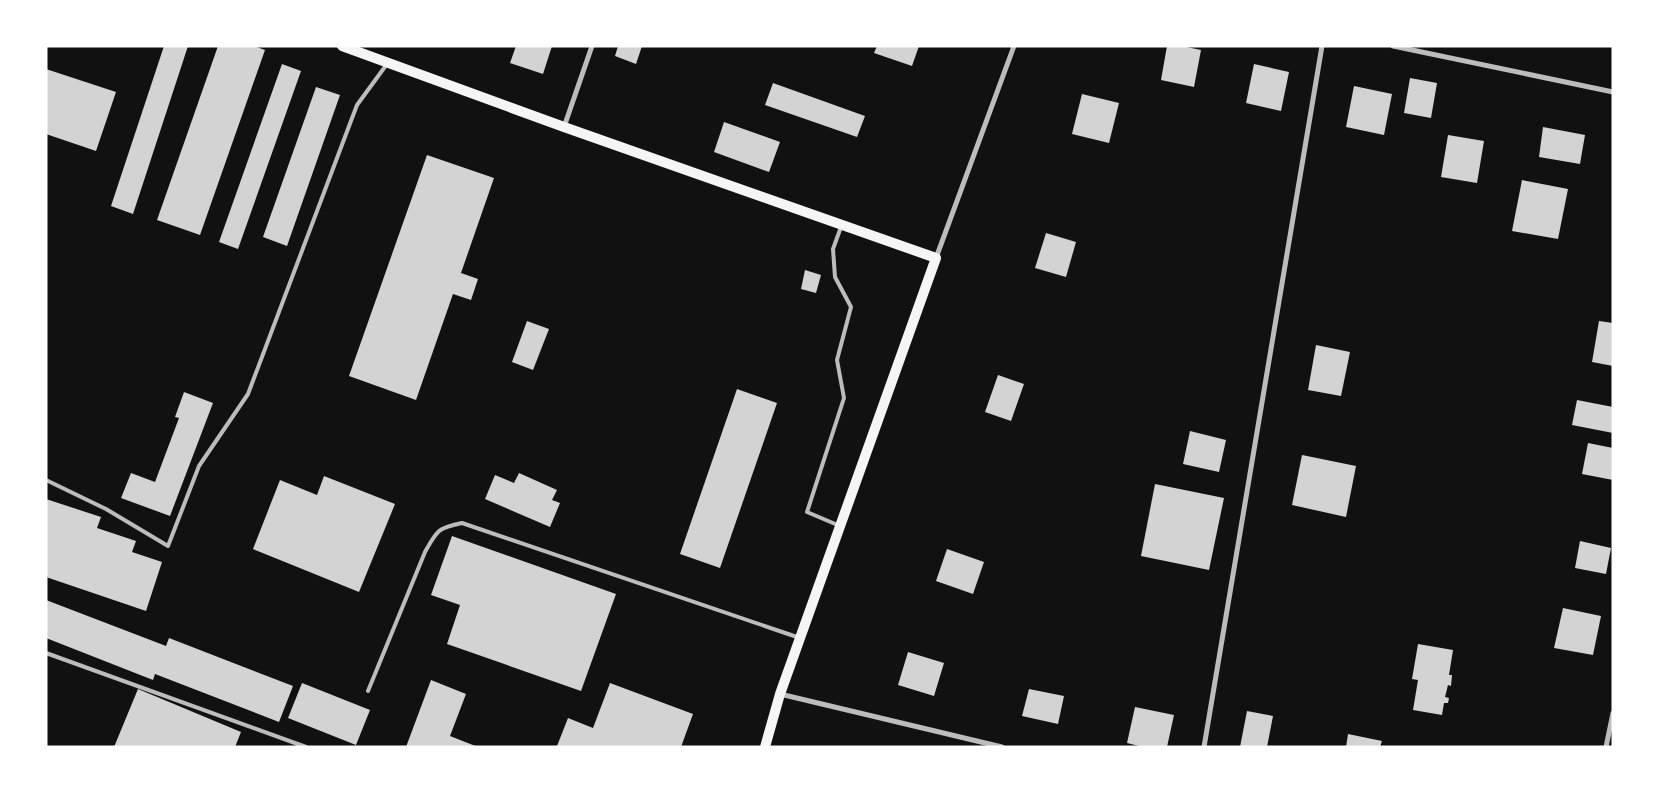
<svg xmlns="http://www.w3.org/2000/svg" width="1659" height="793" viewBox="0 0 1659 793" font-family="Inter,sans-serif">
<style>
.building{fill:#d3d3d3}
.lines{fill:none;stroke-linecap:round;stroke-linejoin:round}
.service{stroke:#bcbcbc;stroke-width:4}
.minor{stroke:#bcbcbc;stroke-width:5}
.secondary{stroke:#f5f5f5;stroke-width:10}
</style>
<rect width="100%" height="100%" fill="#111"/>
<!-- building -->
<path class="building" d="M 164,46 L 188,46 L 133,214 L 111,206 Z
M 218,46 L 254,46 L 265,50 L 200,235 L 157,220 Z
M 516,46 L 552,46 L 543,74 L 510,63 Z
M 618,46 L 642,46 L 636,64 L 615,56 Z
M 877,46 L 919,46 L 912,66 L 874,53 Z
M 1167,46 L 1182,46 L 1201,50 L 1194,87 L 1161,80 Z
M 282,64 L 301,71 L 238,249 L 219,242 Z
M 1254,64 L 1289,72 L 1281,111 L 1246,103 Z
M 46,69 L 116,92 L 96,151 L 46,134 Z
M 1410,78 L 1437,83 L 1431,118 L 1404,113 Z
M 773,83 L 865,116 L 857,137 L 765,105 Z
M 1354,86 L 1392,94 L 1384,135 L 1346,127 Z
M 316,87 L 340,95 L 287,246 L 263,237 Z
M 1082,94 L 1119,103 L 1109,143 L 1072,134 Z
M 724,122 L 780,142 L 769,172 L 714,152 Z
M 1543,127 L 1585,135 L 1580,164 L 1539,157 Z
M 1448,135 L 1484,141 L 1477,183 L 1441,177 Z
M 427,155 L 494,178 L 461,273 L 478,279 L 471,300 L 453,294 L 416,400 L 349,376 Z
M 1522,180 L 1568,189 L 1558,239 L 1512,231 Z
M 1046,233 L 1076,242 L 1066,277 L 1035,268 Z
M 805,270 L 821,275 L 816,293 L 801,289 Z
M 527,321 L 549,329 L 533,370 L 512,362 Z
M 1599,321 L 1613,323 L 1613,366 L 1592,362 Z
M 1316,345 L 1350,352 L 1341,396 L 1308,390 Z
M 998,375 L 1024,384 L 1011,421 L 985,412 Z
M 737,389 L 777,403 L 720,568 L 680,554 Z
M 184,392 L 213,403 L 170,516 L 121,498 L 131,473 L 155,482 L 179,418 L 175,417 Z
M 1577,400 L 1613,407 L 1613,433 L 1572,425 Z
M 1190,431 L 1226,440 L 1219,472 L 1183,464 Z
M 1588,443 L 1613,448 L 1613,480 L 1582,474 Z
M 1302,455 L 1356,466 L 1346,517 L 1292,505 Z
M 519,473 L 557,490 L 552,500 L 560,503 L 550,527 L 485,499 L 495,475 L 514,483 Z
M 324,476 L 395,504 L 359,592 L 253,549 L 280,480 L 317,495 Z
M 1155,484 L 1224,498 L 1209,570 L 1141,556 Z
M 46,499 L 101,517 L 97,528 L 136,541 L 132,552 L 162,562 L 146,611 L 46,577 Z
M 452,536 L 616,594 L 581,691 L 447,644 L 460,605 L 431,595 Z
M 1580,541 L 1611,548 L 1606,574 L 1575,568 Z
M 947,549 L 984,562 L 973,594 L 936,581 Z
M 46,600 L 166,646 L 169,638 L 293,686 L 279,722 L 155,674 L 153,680 L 46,638 Z
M 1563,608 L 1601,616 L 1593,655 L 1554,648 Z
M 1418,644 L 1453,650 L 1449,675 L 1452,675 L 1451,686 L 1448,685 L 1445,697 L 1449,698 L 1448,703 L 1444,703 L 1442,715 L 1413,710 L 1418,680 L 1412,679 Z
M 908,652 L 944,663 L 934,696 L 898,685 Z
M 431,680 L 466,694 L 450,736 L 478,747 L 406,747 Z
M 302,683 L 370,710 L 356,745 L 288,718 Z
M 610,683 L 693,714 L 681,747 L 557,746 L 568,718 L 593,728 Z
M 138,689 L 241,732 L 235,747 L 114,747 Z
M 1029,689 L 1064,696 L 1058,724 L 1022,716 Z
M 1135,707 L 1174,715 L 1167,747 L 1143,747 L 1127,743 Z
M 1247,711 L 1273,716 L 1267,747 L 1240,747 Z
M 1348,734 L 1382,741 L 1380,747 L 1346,747 Z"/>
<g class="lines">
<!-- service -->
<path class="service" d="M 46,480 L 106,509 L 168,546 L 199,466 L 248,394 L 357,105 L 387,64
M 840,526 L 807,512 L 844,398 L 837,360 L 851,307 L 835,277 L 833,249 L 841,227
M 46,653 L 306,747
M 368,691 L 425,552 C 437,531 437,528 462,523 L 800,638"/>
<!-- minor -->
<path class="minor" d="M 1393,46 L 1613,92
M 564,127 L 592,46
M 936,258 L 1014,46
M 780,694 L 1002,747
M 1204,747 L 1322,46
M 1606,747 L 1613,713"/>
<!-- secondary -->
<path class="secondary" d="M 342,46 L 564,127 L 936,258 L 780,694 L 765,747"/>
</g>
<!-- border -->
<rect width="1659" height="793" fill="none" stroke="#ffffff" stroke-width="95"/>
</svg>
